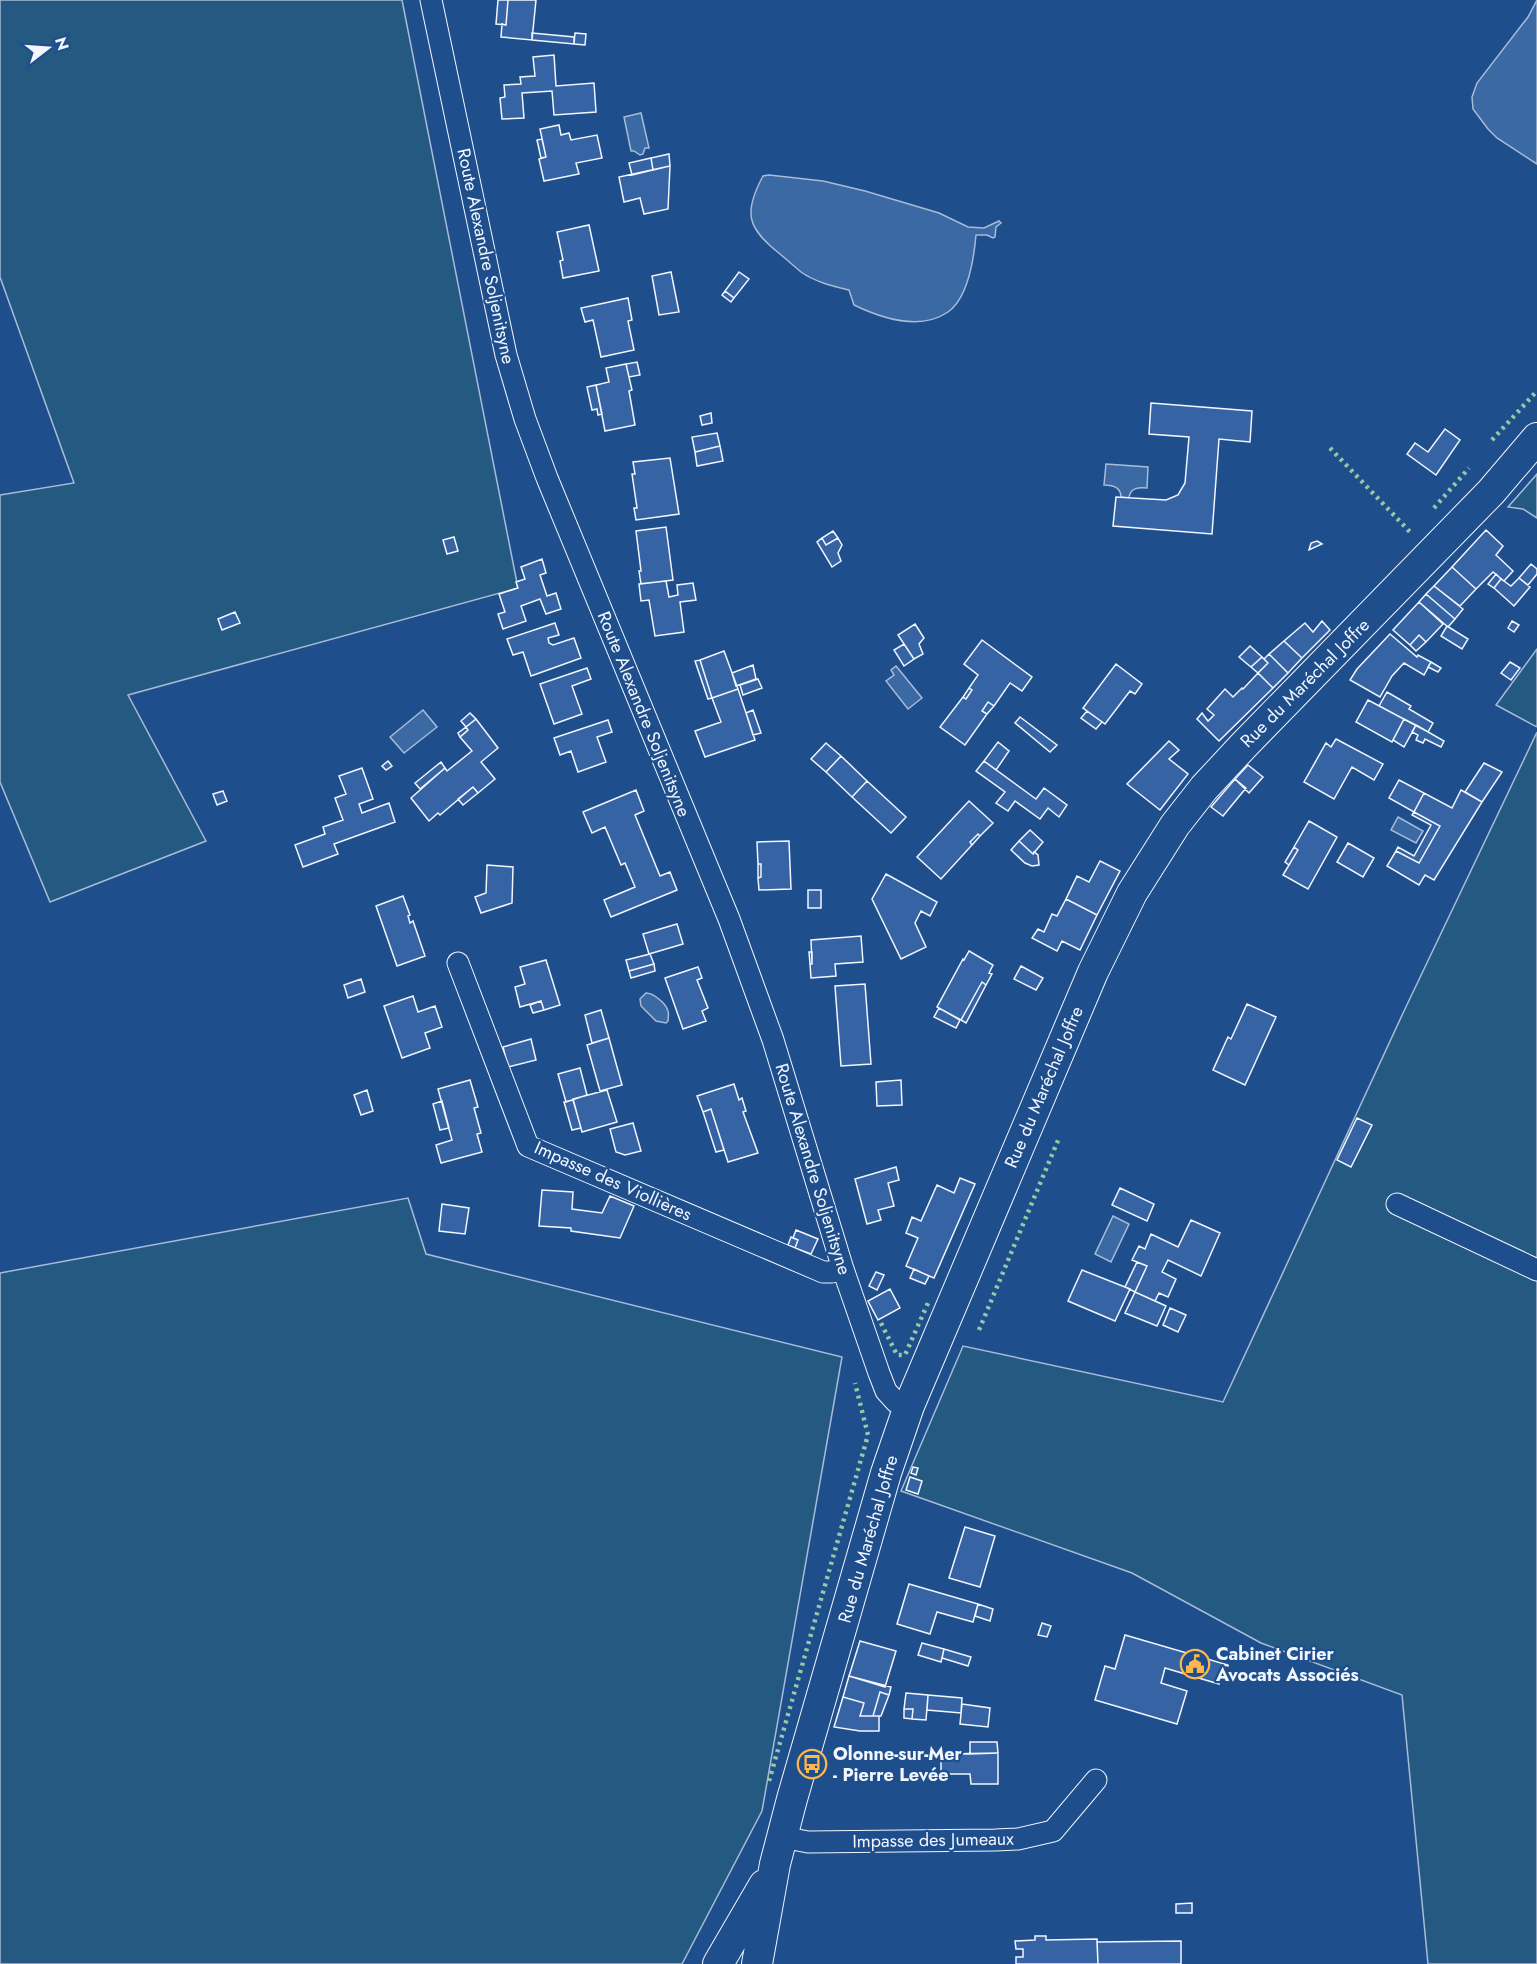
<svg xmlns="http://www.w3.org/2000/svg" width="1537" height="1964" viewBox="0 0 1537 1964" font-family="Jost,sans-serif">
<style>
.green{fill:#245a82;stroke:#a8bbd7;stroke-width:1.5}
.water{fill:#3b69a3;stroke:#a8bbd7;stroke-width:1.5}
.building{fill:#3563a3;stroke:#f2f6ff;stroke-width:1.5}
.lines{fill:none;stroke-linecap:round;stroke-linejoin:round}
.street-casing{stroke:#f2f6ff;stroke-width:23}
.secondary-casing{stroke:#f2f6ff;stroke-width:32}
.street{stroke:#1f4e8c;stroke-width:21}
.secondary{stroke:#1f4e8c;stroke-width:30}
.hedge{stroke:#97c8a6;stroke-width:4.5;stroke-dasharray:3 4.5;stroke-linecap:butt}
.labels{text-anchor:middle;stroke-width:4.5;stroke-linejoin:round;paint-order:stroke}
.street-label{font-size:18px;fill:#f2f6ff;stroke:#1f4e8c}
.poi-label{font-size:18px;font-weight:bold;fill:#f2f6ff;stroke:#1f4e8c;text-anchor:start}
</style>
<rect width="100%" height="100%" fill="#1f4e8c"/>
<!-- green -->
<path class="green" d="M 0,0 L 402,0 L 518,588 L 128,695 L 206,841 L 50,902 L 0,782 L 0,495 L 74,483 L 0,277 Z
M 1537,474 L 1537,518 L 1523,509 L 1508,507 Z
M 1537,649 L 1537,727 L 1496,705 Z
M 1537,732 L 1537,1964 L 1428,1964 L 1402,1695 L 1261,1643 L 1132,1573 L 901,1491 L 963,1346 L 1223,1402 L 1404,1011 Z
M 408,1198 L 426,1254 L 842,1357 L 762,1811 L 682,1964 L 0,1964 L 0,1273 Z"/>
<!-- water -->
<path class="water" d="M 1537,0 L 1537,164 L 1497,138 L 1488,129 L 1473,109 L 1472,97 L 1477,83 L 1528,17 Z
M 641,113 L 649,148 L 645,148 L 643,154 L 640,155 L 634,151 L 631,151 L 624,117 Z
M 769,175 L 823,181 L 865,191 L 939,213 L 968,227 L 984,228 L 999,221 L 1001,223 L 996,227 L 995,237 L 993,238 L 987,235 L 976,235 C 974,257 968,298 948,312 C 920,331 881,318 854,305 L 849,290 C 833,286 815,282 801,272 C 794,266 787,260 780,254 C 747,228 743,213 763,176 Z
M 1106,464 L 1148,467 L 1147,488 C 1138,487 1130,488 1129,498 L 1121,497 C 1121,487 1113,485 1104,485 Z
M 896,666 L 922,698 L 908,709 L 886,681 L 894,675 L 891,670 Z
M 423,710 L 437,727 L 404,753 L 390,737 Z
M 1398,817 L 1423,831 L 1416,843 L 1391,830 Z
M 646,993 C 653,993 666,1003 668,1011 C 669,1014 668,1018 668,1021 L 666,1023 L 656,1021 L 641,1006 L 640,999 Z
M 1113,1216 L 1129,1224 L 1111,1262 L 1095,1254 Z"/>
<!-- building -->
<path class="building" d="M 498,0 L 508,0 L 506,25 L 496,24 Z
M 505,0 L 536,0 L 532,40 L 501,37 L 502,24 L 506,25 L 508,0 Z
M 532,33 L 574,37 L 574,44 L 532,40 Z
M 575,33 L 586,34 L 585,45 L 574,44 Z
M 554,55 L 556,86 L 594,83 L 596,112 L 554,115 L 552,91 L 522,93 L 524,118 L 502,119 L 500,98 L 505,97 L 504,85 L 521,84 L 520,77 L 535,76 L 533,57 Z
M 559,125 L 561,135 L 569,133 L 571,140 L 597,135 L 602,158 L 576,163 L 579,174 L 544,181 L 539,159 L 546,157 L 540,129 Z
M 542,139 L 546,157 L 541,158 L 537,140 Z
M 669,154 L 670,166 L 653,170 L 651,158 Z
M 651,158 L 653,170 L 632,175 L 629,163 Z
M 670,166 L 668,209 L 644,214 L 640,198 L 624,202 L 619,177 Z
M 589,225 L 599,271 L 563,278 L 560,261 L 563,260 L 557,232 Z
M 671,272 L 679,312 L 659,315 L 652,276 Z
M 739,272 L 749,279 L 734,298 L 725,291 Z
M 725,291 L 734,298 L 731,302 L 722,295 Z
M 628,298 L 632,320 L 628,321 L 634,350 L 601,357 L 593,320 L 585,322 L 581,308 Z
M 637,362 L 640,375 L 629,377 L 626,364 Z
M 626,364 L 632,390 L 629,391 L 635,425 L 605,431 L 596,385 L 609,382 L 606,368 Z
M 596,385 L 602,414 L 598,415 L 597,409 L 592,410 L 587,387 Z
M 1151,403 L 1252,411 L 1250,442 L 1219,439 L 1212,534 L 1113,526 L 1116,497 L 1166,500 L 1178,495 L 1185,483 L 1189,437 L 1149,434 Z
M 711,413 L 712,423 L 702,425 L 700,416 Z
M 1445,429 L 1460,440 L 1436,475 L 1407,454 L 1415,443 L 1428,452 Z
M 717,433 L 720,446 L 695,452 L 692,437 Z
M 720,446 L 723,461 L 697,466 L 695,452 Z
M 670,458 L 679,514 L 636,520 L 634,508 L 637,508 L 632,474 L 635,474 L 633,462 Z
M 666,527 L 673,580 L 641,584 L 639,571 L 641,571 L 636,531 Z
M 1486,530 L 1503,546 L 1496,555 L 1513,571 L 1504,581 L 1493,572 L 1476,589 L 1452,567 Z
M 833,531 L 838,538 L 826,545 L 822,538 Z
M 454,537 L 458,551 L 447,554 L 443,540 Z
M 822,538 L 826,545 L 838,538 L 842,545 L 838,553 L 841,561 L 832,567 L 817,542 Z
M 1317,541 L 1322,544 L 1309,550 L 1311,543 Z
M 542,559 L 546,573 L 540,575 L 547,596 L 556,593 L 561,609 L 546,614 L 540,599 L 521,606 L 526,621 L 503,629 L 498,614 L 505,612 L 499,594 L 518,588 L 516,582 L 525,579 L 521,567 Z
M 1531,564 L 1537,569 L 1537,574 L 1528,585 L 1519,578 Z
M 1452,567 L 1476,589 L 1460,606 L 1434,586 Z
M 1496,574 L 1501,579 L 1494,588 L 1488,584 Z
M 1519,578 L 1530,587 L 1514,606 L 1494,588 L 1501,579 L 1511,586 Z
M 666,581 L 669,597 L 678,595 L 677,585 L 693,583 L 696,600 L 680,602 L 684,632 L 655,636 L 649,600 L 641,601 L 639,584 Z
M 1434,586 L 1463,609 L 1455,619 L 1426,594 Z
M 1426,594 L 1455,619 L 1448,627 L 1419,602 Z
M 1419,602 L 1443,624 L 1426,642 L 1419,635 L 1410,645 L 1393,630 Z
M 235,612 L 240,623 L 222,630 L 218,619 Z
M 1322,621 L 1330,630 L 1302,658 L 1284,641 L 1305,623 L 1313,632 Z
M 1512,621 L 1519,625 L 1514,632 L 1508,628 Z
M 555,623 L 559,635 L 548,638 L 549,643 L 553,645 L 574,638 L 581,658 L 531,676 L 523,652 L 513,655 L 507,639 Z
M 915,624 L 924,638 L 919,644 L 923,654 L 914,659 L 898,635 Z
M 1447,626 L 1468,639 L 1462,649 L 1441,636 Z
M 1390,634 L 1417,657 L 1418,655 L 1431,662 L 1424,675 L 1404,663 L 1392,676 L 1380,697 L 1350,680 L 1357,669 Z
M 1419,635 L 1426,642 L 1416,651 L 1410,645 Z
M 982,640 L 1032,677 L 1022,691 L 1010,683 L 994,706 L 988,702 L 982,711 L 987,714 L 965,745 L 940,727 L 963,697 L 966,699 L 972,690 L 969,688 L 978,675 L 964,664 Z
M 1284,641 L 1302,658 L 1288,673 L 1269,654 Z
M 904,644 L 914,659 L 904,666 L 894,650 Z
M 1250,646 L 1262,657 L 1251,667 L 1239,657 Z
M 724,651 L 738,689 L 712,698 L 700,660 Z
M 1269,654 L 1288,673 L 1273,688 L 1258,673 L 1268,663 L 1264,659 Z
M 1262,657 L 1268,663 L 1258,673 L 1251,667 Z
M 700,660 L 712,698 L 708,699 L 695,661 Z
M 1431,662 L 1441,668 L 1438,672 L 1428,667 Z
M 1510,662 L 1520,668 L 1511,680 L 1501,673 Z
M 1116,664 L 1142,684 L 1135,694 L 1130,691 L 1105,724 L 1083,708 Z
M 753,665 L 756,679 L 736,686 L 732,673 Z
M 587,668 L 591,679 L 572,686 L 582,714 L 554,724 L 540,684 Z
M 1258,673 L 1273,688 L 1219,741 L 1197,719 L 1202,713 L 1208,721 L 1214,715 L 1207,709 L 1225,689 L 1233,697 L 1242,688 L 1243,689 Z
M 758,679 L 762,688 L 743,695 L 740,685 Z
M 969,688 L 972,690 L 966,699 L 963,697 Z
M 738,689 L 755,740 L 705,757 L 695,731 L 721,722 L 712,698 Z
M 1387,692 L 1411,706 L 1409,709 L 1433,723 L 1428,732 L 1379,706 Z
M 1368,700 L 1404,719 L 1392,742 L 1356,722 Z
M 988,702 L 994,706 L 987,714 L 982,711 Z
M 753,710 L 761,733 L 753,735 L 746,713 Z
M 1087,711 L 1102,722 L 1096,729 L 1081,718 Z
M 470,713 L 476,719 L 466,727 L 461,721 Z
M 1020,717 L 1057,745 L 1050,752 L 1015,723 Z
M 476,719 L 498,748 L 481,762 L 495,779 L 478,793 L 473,787 L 440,815 L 438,813 L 429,821 L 411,798 L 445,768 L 447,771 L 472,751 L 460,737 L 468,730 L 466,727 Z
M 1404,719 L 1416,725 L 1404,747 L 1393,740 Z
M 608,720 L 612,732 L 597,737 L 606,762 L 578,772 L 571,751 L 560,755 L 554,738 Z
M 1416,725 L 1444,741 L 1441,747 L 1425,739 L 1423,743 L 1416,740 L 1418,735 L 1412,732 Z
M 466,727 L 468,730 L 460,737 L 458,733 Z
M 1336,739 L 1383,764 L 1374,780 L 1352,767 L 1334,799 L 1304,782 L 1326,743 L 1331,747 Z
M 1169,741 L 1179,750 L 1169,759 L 1188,774 L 1160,810 L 1127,784 Z
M 998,742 L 1009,751 L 996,770 L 984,761 Z
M 826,743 L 841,756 L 826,772 L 811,759 Z
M 841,756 L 867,781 L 852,797 L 826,772 Z
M 388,761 L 392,766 L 386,770 L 382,766 Z
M 984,761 L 1036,799 L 1044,788 L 1067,805 L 1059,817 L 1048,808 L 1040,819 L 1015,801 L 1008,811 L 996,803 L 1005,792 L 976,771 Z
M 441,762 L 445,768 L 420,789 L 415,783 Z
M 1484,763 L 1502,772 L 1482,802 L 1465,792 Z
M 1248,765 L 1263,777 L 1249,793 L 1235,779 Z
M 362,768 L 373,799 L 359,804 L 362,813 L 389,803 L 395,822 L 334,844 L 338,854 L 303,867 L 295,845 L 325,834 L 323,827 L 343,820 L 335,798 L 346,794 L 339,776 Z
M 1235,779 L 1246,788 L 1223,816 L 1211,807 Z
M 1399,780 L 1424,793 L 1414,812 L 1389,798 Z
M 867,781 L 906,817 L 891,833 L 852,797 Z
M 473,787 L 478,793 L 463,805 L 458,799 Z
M 636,790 L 644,811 L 635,815 L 660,876 L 670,872 L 677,890 L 611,917 L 604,900 L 635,887 L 625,863 L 621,865 L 605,827 L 592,833 L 583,812 Z
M 1461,790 L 1482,802 L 1434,880 L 1425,875 L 1419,885 L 1387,866 L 1396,851 L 1419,863 L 1440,826 L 1414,812 L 1424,793 L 1452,808 Z
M 223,791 L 227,801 L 217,805 L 213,794 Z
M 969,801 L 993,823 L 980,836 L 978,834 L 970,842 L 972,845 L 941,879 L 917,857 Z
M 1414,812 L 1440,826 L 1419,863 L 1396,851 L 1398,847 L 1414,856 L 1431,825 L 1412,815 Z
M 1309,821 L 1337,837 L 1308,889 L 1283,875 L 1298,850 L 1294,847 Z
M 1030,830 L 1043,842 L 1033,854 L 1019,841 Z
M 978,834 L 980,836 L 972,845 L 970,842 Z
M 789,841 L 791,889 L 759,890 L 758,878 L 761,877 L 761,864 L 758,864 L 757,842 Z
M 1019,841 L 1033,854 L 1034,852 L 1038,855 L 1039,865 L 1032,866 L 1025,863 L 1011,850 Z
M 1348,843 L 1374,858 L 1363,877 L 1337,862 Z
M 1294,847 L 1298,850 L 1289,865 L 1285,862 Z
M 1100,861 L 1120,871 L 1097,915 L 1066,899 L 1077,876 L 1089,882 Z
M 758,864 L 761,864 L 761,877 L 758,878 Z
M 487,865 L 513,867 L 512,903 L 481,913 L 475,897 L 486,893 Z
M 886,874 L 937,902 L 930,916 L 921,911 L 915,923 L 926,947 L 901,959 L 872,899 Z
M 808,890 L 821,890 L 821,908 L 808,908 Z
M 403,896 L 410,915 L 408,916 L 410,923 L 413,921 L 425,956 L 397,966 L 376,906 Z
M 1066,899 L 1097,915 L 1080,950 L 1062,941 L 1057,951 L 1032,938 L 1038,929 L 1044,932 L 1052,914 L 1057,916 Z
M 677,924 L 683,944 L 649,954 L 643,934 Z
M 861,936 L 863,962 L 835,964 L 836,976 L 811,978 L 810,964 L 812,964 L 811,940 Z
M 969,951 L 993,965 L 989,973 L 992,974 L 986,985 L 982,982 L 961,1020 L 937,1007 L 963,959 L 964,960 Z
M 809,952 L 812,952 L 812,964 L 810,964 Z
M 650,954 L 654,964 L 629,971 L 626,960 Z
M 546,960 L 560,1005 L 544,1010 L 541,1001 L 520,1007 L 515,987 L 525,984 L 520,967 Z
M 654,964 L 655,971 L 631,978 L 629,971 Z
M 1021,966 L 1043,978 L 1036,990 L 1014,979 Z
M 698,967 L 702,978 L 697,980 L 708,1008 L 702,1011 L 706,1021 L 683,1029 L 665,978 Z
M 361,979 L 365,992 L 348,998 L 344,985 Z
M 982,982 L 986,985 L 966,1023 L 961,1020 Z
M 865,984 L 871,1064 L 841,1066 L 835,986 Z
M 413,996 L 418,1012 L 435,1006 L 442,1027 L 425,1033 L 430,1048 L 402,1058 L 384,1006 Z
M 541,1001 L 544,1010 L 533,1013 L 530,1005 Z
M 1247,1004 L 1276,1017 L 1245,1085 L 1213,1070 L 1228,1037 L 1231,1039 Z
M 939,1008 L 960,1020 L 956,1028 L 934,1017 Z
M 601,1010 L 609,1038 L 592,1043 L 585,1015 Z
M 609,1038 L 622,1085 L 600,1091 L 587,1045 Z
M 531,1039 L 536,1060 L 508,1067 L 503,1047 Z
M 580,1068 L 587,1095 L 566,1102 L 558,1074 Z
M 470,1080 L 478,1107 L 474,1108 L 481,1133 L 477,1134 L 482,1152 L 441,1163 L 436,1145 L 452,1140 L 438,1089 Z
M 901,1080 L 902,1105 L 877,1106 L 876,1082 Z
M 734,1084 L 739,1100 L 742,1098 L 746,1111 L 743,1112 L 758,1153 L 728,1162 L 711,1109 L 703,1112 L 697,1096 Z
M 367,1090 L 373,1111 L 361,1115 L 354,1095 Z
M 607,1090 L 617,1122 L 582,1132 L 573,1099 Z
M 573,1100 L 581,1128 L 572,1130 L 564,1102 Z
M 442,1101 L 449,1128 L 440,1130 L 433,1104 Z
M 711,1109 L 724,1150 L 716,1152 L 703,1112 Z
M 1357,1118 L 1372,1125 L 1351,1167 L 1337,1160 Z
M 633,1123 L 641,1151 L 625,1155 L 616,1152 L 610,1129 Z
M 896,1167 L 899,1180 L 888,1183 L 894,1206 L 878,1210 L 881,1220 L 867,1224 L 855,1179 Z
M 960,1178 L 975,1184 L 934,1278 L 906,1266 L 918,1238 L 906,1233 L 912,1217 L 921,1221 L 937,1185 L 954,1193 Z
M 1120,1188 L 1154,1204 L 1147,1221 L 1112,1205 Z
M 542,1190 L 573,1192 L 572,1209 L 602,1213 L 610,1196 L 634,1206 L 620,1238 L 571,1231 L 571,1228 L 539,1226 Z
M 442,1204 L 469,1208 L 465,1234 L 439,1231 Z
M 1191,1220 L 1220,1233 L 1201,1276 L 1168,1260 L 1162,1272 L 1176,1279 L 1168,1297 L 1159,1293 L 1155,1301 L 1135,1292 L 1147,1266 L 1132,1260 L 1139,1246 L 1145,1249 L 1151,1234 L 1178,1247 Z
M 796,1230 L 818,1239 L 811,1254 L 795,1248 L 798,1240 L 793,1238 Z
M 791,1237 L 798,1240 L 795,1248 L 788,1245 Z
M 1137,1262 L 1147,1266 L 1135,1292 L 1125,1287 Z
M 914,1269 L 929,1276 L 925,1284 L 910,1278 Z
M 1082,1270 L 1130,1289 L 1115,1321 L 1068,1301 Z
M 876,1272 L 884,1275 L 877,1290 L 869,1286 Z
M 890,1289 L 900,1308 L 878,1320 L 868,1301 Z
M 1135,1292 L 1166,1306 L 1157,1326 L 1125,1313 Z
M 1170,1308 L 1186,1315 L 1178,1332 L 1163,1325 Z
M 913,1467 L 918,1468 L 916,1475 L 911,1473 Z
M 910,1477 L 922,1481 L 918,1494 L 906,1490 Z
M 965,1527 L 995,1536 L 980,1587 L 949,1578 Z
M 909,1584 L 978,1604 L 973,1622 L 937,1612 L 930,1634 L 897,1624 Z
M 978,1604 L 993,1609 L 990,1621 L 975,1616 Z
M 1042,1623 L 1051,1626 L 1047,1637 L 1038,1635 Z
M 1125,1635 L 1228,1665 L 1228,1666 L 1225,1665 L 1219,1684 L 1165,1668 L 1161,1683 L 1187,1691 L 1177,1724 L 1095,1700 L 1105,1666 L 1115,1669 Z
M 860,1641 L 896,1651 L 885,1687 L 849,1676 Z
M 922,1643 L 944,1649 L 941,1662 L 918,1655 Z
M 944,1649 L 971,1657 L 968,1666 L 942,1658 Z
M 849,1676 L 891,1687 L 889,1695 L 880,1692 L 873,1716 L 860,1716 L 864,1703 L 843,1697 Z
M 880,1692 L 889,1695 L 881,1716 L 873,1716 Z
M 906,1693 L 928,1695 L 926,1720 L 912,1719 L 913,1709 L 904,1709 Z
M 928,1695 L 962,1698 L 961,1713 L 927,1710 Z
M 843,1697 L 864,1703 L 860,1716 L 879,1716 L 879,1731 L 860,1731 L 834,1727 Z
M 962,1704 L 990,1708 L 988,1727 L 960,1724 Z
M 904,1709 L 913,1709 L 912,1719 L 904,1718 Z
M 970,1742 L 997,1742 L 998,1753 L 970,1754 Z
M 998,1753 L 998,1784 L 971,1784 L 970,1774 L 941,1774 L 941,1754 Z
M 1192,1903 L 1192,1913 L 1176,1913 L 1176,1904 Z
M 1035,1936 L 1046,1936 L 1046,1940 L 1097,1939 L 1098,1964 L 1016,1964 L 1016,1957 L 1023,1957 L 1023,1949 L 1016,1949 L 1015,1941 L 1035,1940 Z
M 1181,1941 L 1181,1964 L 1098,1964 L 1097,1942 Z"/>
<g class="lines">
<!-- street casing -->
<g class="street-casing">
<path id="street" d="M 431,0 L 506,355 L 525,419 L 547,478 L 729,919 L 773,1040 L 843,1269 L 879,1373 L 886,1391 L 896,1402 L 909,1406
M 458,963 L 528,1146 L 823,1272 L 832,1272 L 843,1269
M 1397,1204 L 1537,1270
M 782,1837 L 808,1842 L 995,1840 L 1018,1839 L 1053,1831 L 1096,1780"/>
</g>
<!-- secondary casing -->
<g class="secondary-casing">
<path id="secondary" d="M 718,1964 L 764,1885
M 757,1964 L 775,1864 L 792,1799 L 886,1473 L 909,1406 L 1093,972 L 1132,893 L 1175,825 L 1204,788 L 1244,745 L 1491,492 L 1537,438"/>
</g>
<!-- street -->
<use href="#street" class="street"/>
<!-- secondary -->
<use href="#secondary" class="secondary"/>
<!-- hedge -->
<path class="hedge" d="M 1492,440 L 1537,391
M 1330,448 L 1410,532
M 1434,508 L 1469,468
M 881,1323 L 897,1355 L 905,1355 L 928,1303
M 979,1330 L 1059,1138
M 769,1781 L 868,1435 L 855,1383"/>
</g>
<!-- icons -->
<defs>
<g id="civic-ring" transform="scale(1.5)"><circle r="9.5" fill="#1f4e8c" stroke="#ffb74d" stroke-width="1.5"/><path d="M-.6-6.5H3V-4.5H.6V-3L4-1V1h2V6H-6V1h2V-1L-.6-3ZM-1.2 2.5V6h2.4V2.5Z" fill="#ffb74d"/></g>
<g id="bus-ring" transform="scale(1.5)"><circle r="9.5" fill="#1f4e8c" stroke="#ffb74d" stroke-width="1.5"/><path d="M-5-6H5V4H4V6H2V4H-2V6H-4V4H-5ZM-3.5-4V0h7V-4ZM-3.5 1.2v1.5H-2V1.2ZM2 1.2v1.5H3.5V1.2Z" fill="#ffb74d"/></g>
</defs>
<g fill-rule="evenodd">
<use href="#civic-ring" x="1195" y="1664"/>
<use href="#bus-ring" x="812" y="1764"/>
</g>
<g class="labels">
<!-- street labels -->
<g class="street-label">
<text transform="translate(486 256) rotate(78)" y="6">Route Alexandre Soljenitsyne</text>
<text transform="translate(1305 683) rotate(-45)" y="6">Rue du Maréchal Joffre</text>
<text transform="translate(644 714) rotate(68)" y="6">Route Alexandre Soljenitsyne</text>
<text transform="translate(1044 1087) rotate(-67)" y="6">Rue du Maréchal Joffre</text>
<text transform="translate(813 1169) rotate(73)" y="6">Route Alexandre Soljenitsyne</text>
<text transform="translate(613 1181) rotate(24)" y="6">Impasse des Viollières</text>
<text transform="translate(868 1539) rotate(-74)" y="6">Rue du Maréchal Joffre</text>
<text transform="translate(933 1840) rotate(-1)" y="6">Impasse des Jumeaux</text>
</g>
<!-- poi labels -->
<g class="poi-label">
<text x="1216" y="1660">Cabinet Cirier<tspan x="1216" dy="21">Avocats Associés</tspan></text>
<text x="833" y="1760">Olonne-sur-Mer<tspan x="833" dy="21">- Pierre Levée</tspan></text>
</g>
</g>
<!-- north arrow -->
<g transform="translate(48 48) rotate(73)" stroke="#1f4e8c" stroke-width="4.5" paint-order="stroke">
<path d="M0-4.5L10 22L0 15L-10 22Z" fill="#f2f6ff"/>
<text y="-9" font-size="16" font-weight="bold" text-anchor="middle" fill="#f2f6ff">N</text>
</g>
</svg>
